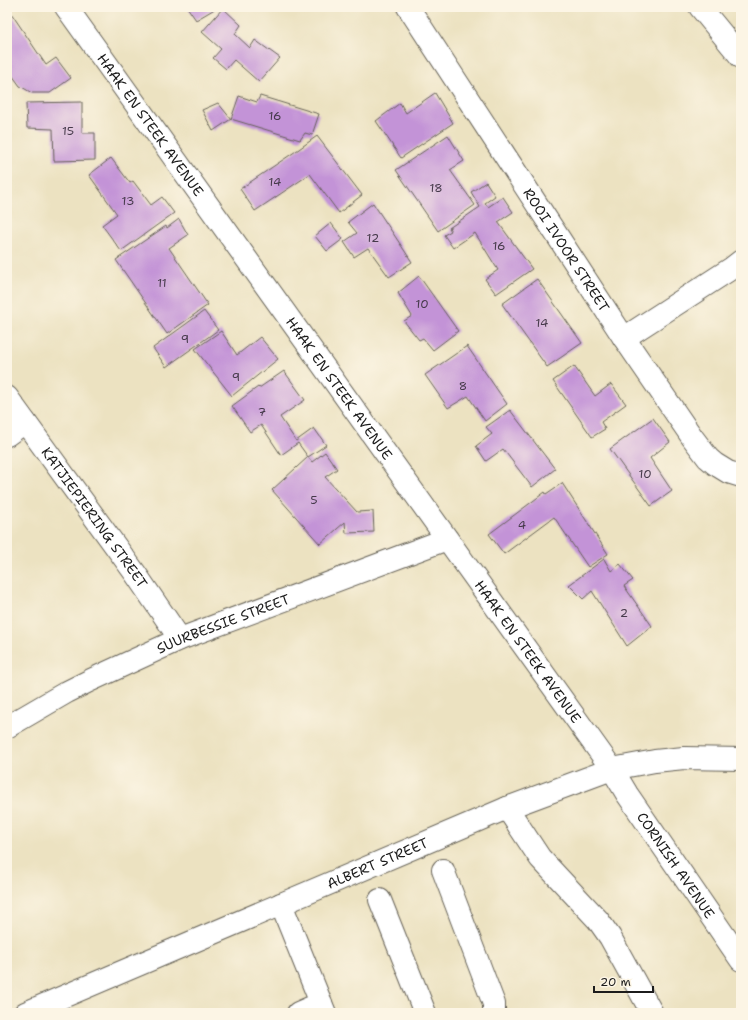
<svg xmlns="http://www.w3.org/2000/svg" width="748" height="1020" viewBox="0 0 748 1020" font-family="'Shantell Sans',sans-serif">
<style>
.building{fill:#c393d7}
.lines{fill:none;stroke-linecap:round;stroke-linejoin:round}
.minor-casing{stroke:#656156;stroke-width:24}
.minor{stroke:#fff;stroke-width:22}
.labels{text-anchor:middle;stroke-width:3.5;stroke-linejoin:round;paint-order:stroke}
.number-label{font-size:12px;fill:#463a4b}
.street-label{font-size:14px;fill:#1c1c1c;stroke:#fcf5e5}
</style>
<rect width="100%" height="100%" fill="#fcf5e5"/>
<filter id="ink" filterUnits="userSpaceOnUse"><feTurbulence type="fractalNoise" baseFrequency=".025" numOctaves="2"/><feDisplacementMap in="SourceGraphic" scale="8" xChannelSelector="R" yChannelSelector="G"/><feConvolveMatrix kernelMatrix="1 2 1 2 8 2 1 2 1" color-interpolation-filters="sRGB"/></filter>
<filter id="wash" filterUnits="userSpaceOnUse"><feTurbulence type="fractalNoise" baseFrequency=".012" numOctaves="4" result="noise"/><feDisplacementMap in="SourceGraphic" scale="16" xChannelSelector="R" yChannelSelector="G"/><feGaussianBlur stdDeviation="0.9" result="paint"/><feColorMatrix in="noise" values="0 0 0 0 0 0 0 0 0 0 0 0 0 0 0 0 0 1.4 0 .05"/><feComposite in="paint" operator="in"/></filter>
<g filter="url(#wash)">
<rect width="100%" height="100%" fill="#ece2c1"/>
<g id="blocks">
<!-- building -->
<path class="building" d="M 7,7 L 46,65 L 56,58 L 71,78 L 50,93 L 32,93 L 20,86 L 7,68 Z
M 187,7 L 218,7 L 196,20 Z
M 223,8 L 241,25 L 235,34 L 250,48 L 255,40 L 280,58 L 259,82 L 234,60 L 226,69 L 213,58 L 221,49 L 202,32 Z
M 435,93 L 453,123 L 401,158 L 376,121 L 400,103 L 406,113 Z
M 239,96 L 257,102 L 260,96 L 319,114 L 312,135 L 305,133 L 300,140 L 231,119 Z
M 82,102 L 82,133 L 95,133 L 95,160 L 54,161 L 53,129 L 27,128 L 26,103 Z
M 218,103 L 231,119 L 213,131 L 202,110 Z
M 448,135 L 464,161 L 450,170 L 475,205 L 438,231 L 396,170 Z
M 317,136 L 362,195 L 339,213 L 310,174 L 255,211 L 240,189 L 299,149 Z
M 111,158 L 130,183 L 133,181 L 151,205 L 162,197 L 174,213 L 121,251 L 102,225 L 117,214 L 89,175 Z
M 486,182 L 495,196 L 485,203 L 488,207 L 503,197 L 513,212 L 498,222 L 532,269 L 496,294 L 485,279 L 498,270 L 475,233 L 453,248 L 444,235 L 451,231 L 449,228 L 480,207 L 471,192 Z
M 373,203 L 412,262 L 389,277 L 368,248 L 354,257 L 344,242 L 357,233 L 348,222 Z
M 179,219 L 188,235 L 169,248 L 208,305 L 167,334 L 116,260 L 166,226 L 167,228 Z
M 331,223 L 343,239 L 327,251 L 315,236 Z
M 419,276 L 458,331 L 433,350 L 423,338 L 419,340 L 404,321 L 412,316 L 398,293 Z
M 537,279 L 582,343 L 547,367 L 502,304 Z
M 204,311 L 218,330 L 166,367 L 153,348 Z
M 221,331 L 237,355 L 260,337 L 278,359 L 232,396 L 195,349 Z
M 467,346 L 507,404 L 485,421 L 468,396 L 448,408 L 425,375 Z
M 574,366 L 595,396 L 611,384 L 626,404 L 601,422 L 605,429 L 592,437 L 553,381 Z
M 284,371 L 305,400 L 280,417 L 296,441 L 314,428 L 326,445 L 308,457 L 298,443 L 281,455 L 261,425 L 250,432 L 232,406 L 258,387 L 259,388 Z
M 510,410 L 555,469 L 532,487 L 503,449 L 486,461 L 476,446 L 492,434 L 486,427 Z
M 653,418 L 670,442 L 650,458 L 672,491 L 651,506 L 610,449 Z
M 325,452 L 337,469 L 325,477 L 357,512 L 373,511 L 374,532 L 346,533 L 345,522 L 320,544 L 272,490 L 308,457 L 312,462 Z
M 562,483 L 608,554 L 588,567 L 554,517 L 504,554 L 489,534 L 545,492 L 546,494 Z
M 604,559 L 611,571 L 620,564 L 633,580 L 624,586 L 652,626 L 627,646 L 592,591 L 583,599 L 569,585 Z"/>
</g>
</g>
<g filter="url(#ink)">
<use href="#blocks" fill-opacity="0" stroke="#656156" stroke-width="1"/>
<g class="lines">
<!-- minor casing -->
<g class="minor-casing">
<g id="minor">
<path id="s1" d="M 66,7 L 612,769 L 627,794 L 741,960"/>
<path id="s2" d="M 408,7 L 624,338 L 692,437 L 708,458 L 715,464 L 728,472 L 741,476"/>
<path d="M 700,7 L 741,57"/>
<path d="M 624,338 L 732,268 L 741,261"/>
<path id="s3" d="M 7,397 L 135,573 L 180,639"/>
<path d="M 7,435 L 25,422"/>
<path id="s4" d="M 7,727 L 67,692 L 91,680 L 180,639 L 447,539"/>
<path d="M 507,808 L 540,858 L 598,920 L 610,937 L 652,1013"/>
<path d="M 443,870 L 494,1004 L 494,1013"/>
<path d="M 380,900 L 425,1013"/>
<path d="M 281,904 L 325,1013"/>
<path id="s5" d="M 25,1013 L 507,808 L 612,769 L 655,761 L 684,758 L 741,759"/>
<path d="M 298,1013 L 321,1003"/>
</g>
</g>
<!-- minor -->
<use href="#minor" class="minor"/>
</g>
</g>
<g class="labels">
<!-- number labels -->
<g class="number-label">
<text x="275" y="120">16</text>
<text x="68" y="135">15</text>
<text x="275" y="186">14</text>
<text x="436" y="192">18</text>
<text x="128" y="205">13</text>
<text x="373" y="242">12</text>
<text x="499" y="250">16</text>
<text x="162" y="287">11</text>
<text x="422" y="308">10</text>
<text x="542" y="327">14</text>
<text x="185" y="343">9</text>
<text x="236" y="381">9</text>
<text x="463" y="390">8</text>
<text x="262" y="416">7</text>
<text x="645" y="478">10</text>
<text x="314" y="504">5</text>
<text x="522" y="529">4</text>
<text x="624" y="617">2</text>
</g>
<!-- street labels -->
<g class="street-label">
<text dy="5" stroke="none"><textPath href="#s1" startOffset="145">HAAK EN STEEK AVENUE</textPath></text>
<text dy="5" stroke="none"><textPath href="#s2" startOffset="290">ROOI IVOOR STREET</textPath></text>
<text dy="5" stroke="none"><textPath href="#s1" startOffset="469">HAAK EN STEEK AVENUE</textPath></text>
<text dy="5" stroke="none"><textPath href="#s3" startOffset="149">KATJIEPIERING STREET</textPath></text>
<text dy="5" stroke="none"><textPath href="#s4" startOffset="240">SUURBESSIE STREET</textPath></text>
<text dy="5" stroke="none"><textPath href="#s1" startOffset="793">HAAK EN STEEK AVENUE</textPath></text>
<text dy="5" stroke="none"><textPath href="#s5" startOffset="383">ALBERT STREET</textPath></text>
<text dy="5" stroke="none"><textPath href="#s1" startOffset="1053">CORNISH AVENUE</textPath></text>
</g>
</g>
<!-- margin -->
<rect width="748" height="1020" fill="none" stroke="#fcf5e5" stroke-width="24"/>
<!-- scale -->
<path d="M594 986v6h59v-6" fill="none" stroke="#1c1c1c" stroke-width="2"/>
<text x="600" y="986" font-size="12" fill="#1c1c1c" stroke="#fcf5e5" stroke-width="3" paint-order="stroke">20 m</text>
</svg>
